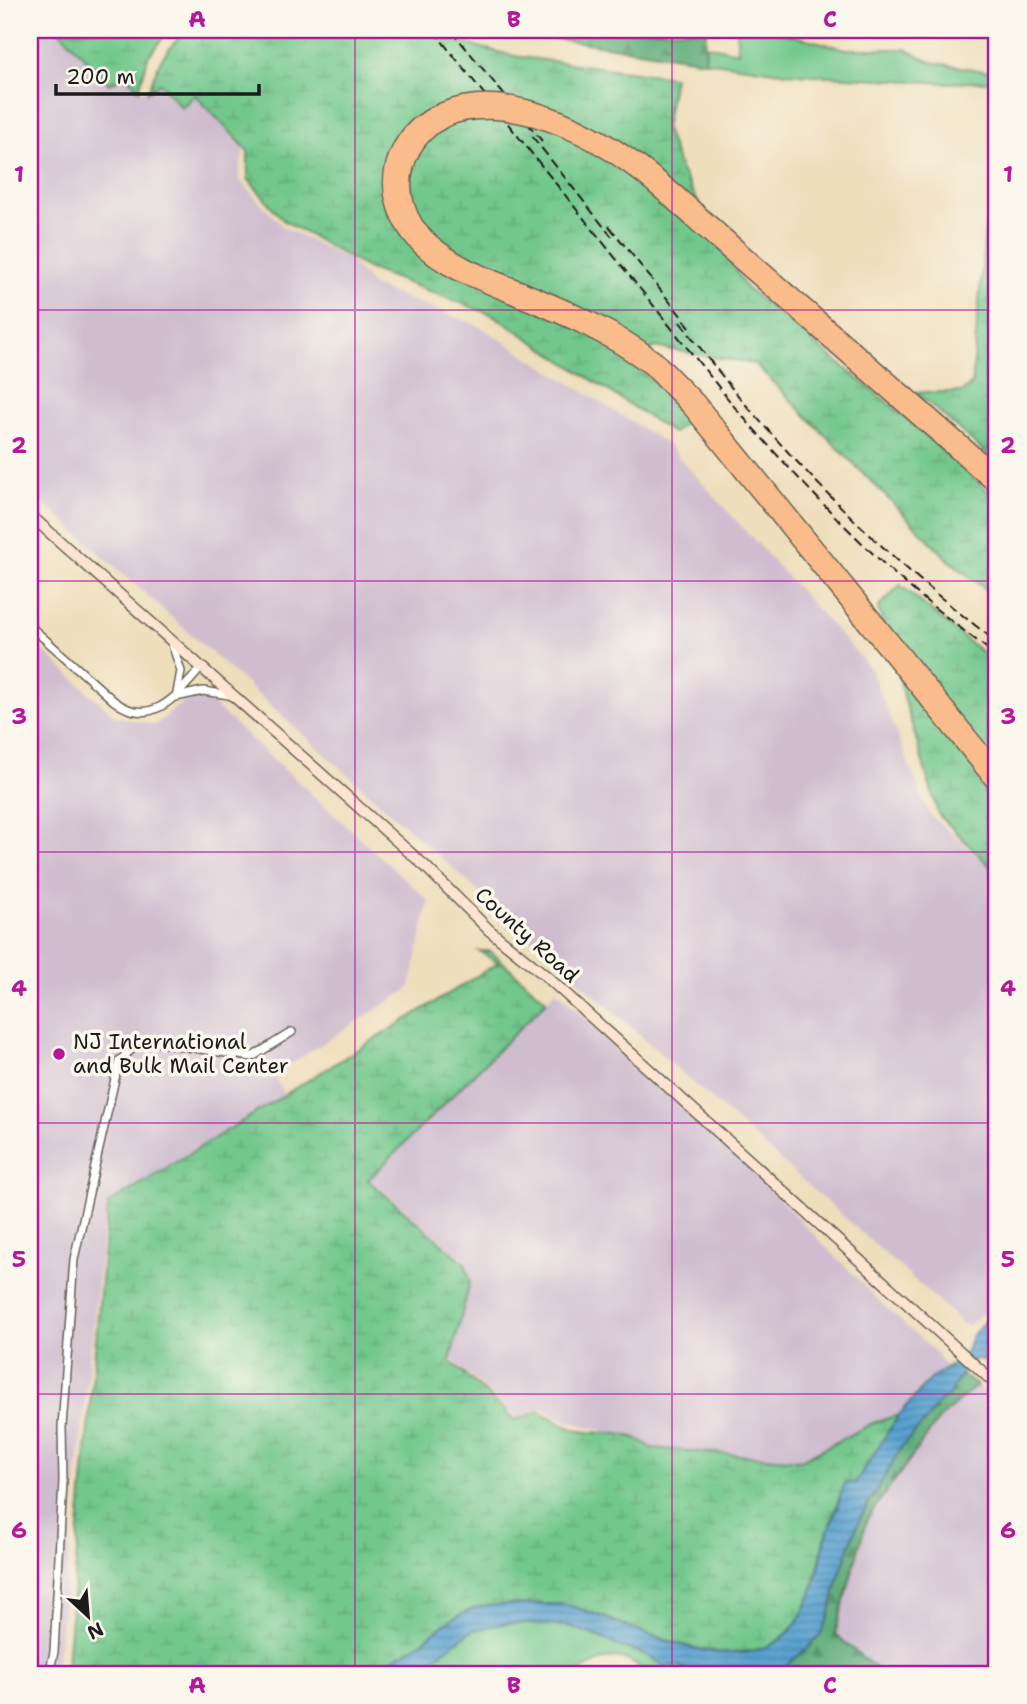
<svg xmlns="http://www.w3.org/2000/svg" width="1027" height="1704" viewBox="0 0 1027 1704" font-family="'Shantell Sans',sans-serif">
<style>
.industrial{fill:#cfbdcf}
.grass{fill:#72c78c;stroke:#477254;stroke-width:2}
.forest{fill:url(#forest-firs);stroke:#3c644a;stroke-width:2}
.wetland{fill:url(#wetland-marsh);stroke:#477254;stroke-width:2}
.water{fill:url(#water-rules);stroke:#3a5e76;stroke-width:2}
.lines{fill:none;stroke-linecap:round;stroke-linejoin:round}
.minor-casing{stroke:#666054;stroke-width:10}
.secondary-casing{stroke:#666054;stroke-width:13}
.motorway-casing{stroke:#666054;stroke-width:17}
.minor{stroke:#fff;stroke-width:7}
.secondary{stroke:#fde4d1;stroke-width:10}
.motorway{stroke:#fabc8b;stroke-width:14}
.rail{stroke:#1c1c1c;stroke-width:2;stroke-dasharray:10 5;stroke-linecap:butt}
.motorway-bridge-casing{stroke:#666054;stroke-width:17;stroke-linecap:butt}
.motorway-bridge{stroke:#fabc8b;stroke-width:14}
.grid{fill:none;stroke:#b5179e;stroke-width:2;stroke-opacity:0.55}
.poi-dot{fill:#b5179e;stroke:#fbf7ec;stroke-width:2.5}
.labels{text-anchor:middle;stroke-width:7;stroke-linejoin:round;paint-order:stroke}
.street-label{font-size:21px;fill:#1c1c1c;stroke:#fbf7ec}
.poi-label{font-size:21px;fill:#1c1c1c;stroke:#fbf7ec;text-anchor:start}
.neatline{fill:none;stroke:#b5179e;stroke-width:2.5}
.grid-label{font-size:23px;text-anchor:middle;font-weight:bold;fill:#b5179e}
</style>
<defs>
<pattern id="forest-firs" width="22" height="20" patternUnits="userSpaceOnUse" patternTransform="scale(1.75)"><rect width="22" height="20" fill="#5dac78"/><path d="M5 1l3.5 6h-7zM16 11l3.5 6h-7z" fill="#4c8b62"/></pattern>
<pattern id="wetland-marsh" width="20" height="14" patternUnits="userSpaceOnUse" patternTransform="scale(1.75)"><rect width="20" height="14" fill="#72c78c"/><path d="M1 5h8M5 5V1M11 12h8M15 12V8" fill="none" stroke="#62aa78"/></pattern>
<pattern id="water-rules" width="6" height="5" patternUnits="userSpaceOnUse" patternTransform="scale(1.75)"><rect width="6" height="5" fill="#59a1d0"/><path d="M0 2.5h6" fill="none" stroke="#4982a8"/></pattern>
</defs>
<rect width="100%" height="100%" fill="#fbf7ec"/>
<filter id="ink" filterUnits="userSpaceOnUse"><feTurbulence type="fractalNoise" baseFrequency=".0143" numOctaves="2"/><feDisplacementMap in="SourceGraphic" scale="14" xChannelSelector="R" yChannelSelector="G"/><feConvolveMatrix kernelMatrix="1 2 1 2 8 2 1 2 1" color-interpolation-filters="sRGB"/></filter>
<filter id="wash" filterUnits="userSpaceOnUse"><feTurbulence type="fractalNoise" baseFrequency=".00686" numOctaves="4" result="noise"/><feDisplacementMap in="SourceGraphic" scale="28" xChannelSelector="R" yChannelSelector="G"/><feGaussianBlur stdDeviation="1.57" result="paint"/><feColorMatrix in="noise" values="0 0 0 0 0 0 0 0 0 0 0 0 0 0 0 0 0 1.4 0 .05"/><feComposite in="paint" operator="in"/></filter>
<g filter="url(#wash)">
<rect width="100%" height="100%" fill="#efdebc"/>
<!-- industrial -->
<path class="industrial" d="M 30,30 L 59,30 L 109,84 L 116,82 L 126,75 L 139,90 L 149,91 L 160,83 L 182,108 L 196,97 L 244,150 L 238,178 L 283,227 L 349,260 L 373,286 L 479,326 L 667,444 L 870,668 L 929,814 L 997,873 L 997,1301 L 967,1327 L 30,491 Z
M 30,642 L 41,649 L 115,716 L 155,725 L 183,702 L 204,696 L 429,901 L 410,988 L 273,1075 L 285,1095 L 106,1204 L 56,1674 L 30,1674 Z
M 556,991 L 739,1158 L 881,1303 L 937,1354 L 946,1367 L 930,1379 L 899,1415 L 873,1423 L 801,1460 L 650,1448 L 642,1440 L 566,1421 L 541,1408 L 516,1417 L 450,1358 L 471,1280 L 464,1260 L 369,1178 Z
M 977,1385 L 997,1403 L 997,1674 L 882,1674 L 835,1634 L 867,1519 L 939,1419 Z"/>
<!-- grass -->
<path class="grass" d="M 736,30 L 771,30 L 846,49 L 906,49 L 931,62 L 997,73 L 997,81 L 947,83 L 795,74 L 705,61 L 706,45 L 738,52 Z
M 507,1623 L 569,1626 L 607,1640 L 615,1645 L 643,1653 L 665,1666 L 677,1665 L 691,1674 C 680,1674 667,1676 657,1674 C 631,1669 627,1647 596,1663 C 589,1667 582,1668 577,1674 L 411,1674 L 473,1630 Z"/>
<!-- forest -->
<path class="forest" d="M 499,30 L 706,30 L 705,61 Z
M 961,1374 L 977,1385 L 939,1419 L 867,1519 L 835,1634 L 882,1674 L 786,1674 L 781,1669 L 808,1648 L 829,1616 L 839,1576 L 859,1520 L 903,1445 L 930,1416 L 939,1402 L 948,1396 Z"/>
<!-- wetland -->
<path class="wetland" d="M 59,30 L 169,30 L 148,57 L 139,90 L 126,75 L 109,84 Z
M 185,30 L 412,30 L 514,56 L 674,77 L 665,127 L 680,169 L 745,287 L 887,402 L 997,499 L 997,598 L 951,562 L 755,364 L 654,347 L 637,369 L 655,383 L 689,420 L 673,433 L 493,315 L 367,268 L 283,220 L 248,179 L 248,151 L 195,95 L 182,108 L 160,83 L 148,91 L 161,59 Z
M 997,198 L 997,463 L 916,392 L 962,392 L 972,383 L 985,230 Z
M 900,585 L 997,665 L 997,873 L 938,814 L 878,608 Z
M 479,951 L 490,951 L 547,1001 L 368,1180 L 465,1263 L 470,1282 L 450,1361 L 515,1420 L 539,1411 C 552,1418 567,1429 580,1431 C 606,1435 630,1429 651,1448 L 801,1460 L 873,1423 L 899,1415 L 855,1483 L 842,1488 C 838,1504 832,1518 827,1533 C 816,1567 815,1604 789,1631 C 737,1686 630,1621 570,1606 C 557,1603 493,1603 480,1607 C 455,1613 437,1631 417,1645 C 401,1655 385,1661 373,1674 L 66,1674 L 108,1204 L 498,963 Z"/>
<!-- water -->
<path class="water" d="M 997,1305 L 997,1327 L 986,1339 L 982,1351 L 985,1359 L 982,1361 L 976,1358 L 961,1374 L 948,1396 L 939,1402 L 930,1416 L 903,1445 L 859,1520 L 839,1576 L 829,1616 L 821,1634 L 808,1648 L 781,1669 L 759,1674 L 691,1674 L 678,1665 L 665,1666 L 642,1653 L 615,1645 L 607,1640 L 569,1626 L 507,1623 L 473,1630 L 411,1674 L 373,1674 C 385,1661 401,1655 417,1645 C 437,1631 455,1613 480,1607 C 493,1603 557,1603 570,1606 C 630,1622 737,1687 790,1631 C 813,1605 818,1570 826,1538 C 829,1527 834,1518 837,1508 C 840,1499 841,1490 845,1482 L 855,1483 L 899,1415 L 930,1379 L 959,1360 L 967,1349 L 972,1336 L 987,1318 L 990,1308 Z"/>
</g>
<g filter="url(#ink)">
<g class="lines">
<!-- minor casing -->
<g class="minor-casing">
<path id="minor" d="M 30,626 L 114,701 C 152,730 178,694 202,667
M 172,644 L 181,671 L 177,693
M 176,697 L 203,691 L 229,695
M 49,1674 L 54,1652 L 63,1481 L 62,1427 L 74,1259 L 119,1061 L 132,1049 L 149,1041 L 252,1057 L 292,1032"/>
</g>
<!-- secondary casing -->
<g class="secondary-casing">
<path id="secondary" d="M 30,515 L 425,866 L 489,930 L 546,976 L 997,1385"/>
</g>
<!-- motorway casing -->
<g class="motorway-casing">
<path id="motorway" d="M 657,360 L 698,402 L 997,770
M 651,368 L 690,408 L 997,786
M 908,396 L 997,474
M 901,403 L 997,487"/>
</g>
<!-- minor -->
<use href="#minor" class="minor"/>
<!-- secondary -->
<use href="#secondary" class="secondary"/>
<!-- motorway -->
<use href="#motorway" class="motorway"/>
<!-- rail -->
<path class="rail" d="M 433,30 L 737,410 C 788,468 840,524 897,576 C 928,604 963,630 997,656
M 451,30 L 542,141
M 532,136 L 612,237
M 609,226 L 690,327
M 680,322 C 702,350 723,378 746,405 C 822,493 905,573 997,642"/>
<!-- motorway-bridge casing -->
<g class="motorway-bridge-casing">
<path id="motorway-bridge" d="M 657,360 C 616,328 570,309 522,289 C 489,276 455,264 429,240 C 384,199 403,126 463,114 C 505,106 549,121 585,139 C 636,165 676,206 718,243 C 779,296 840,350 901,403
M 651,368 C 594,324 525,303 460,274 C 335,213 394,73 526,107 C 615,129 677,194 744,253 C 798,300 853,348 908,396"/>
</g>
<!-- motorway-bridge -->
<use href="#motorway-bridge" class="motorway-bridge"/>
</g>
</g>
<!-- grid -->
<path class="grid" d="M 355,30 L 355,1674M 672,30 L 672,1674M 30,310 L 997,310M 30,581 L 997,581M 30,852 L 997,852M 30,1123 L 997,1123M 30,1394 L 997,1394"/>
<!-- markers -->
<circle class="poi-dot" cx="59" cy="1054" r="7"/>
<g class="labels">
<!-- street labels -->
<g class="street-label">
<text transform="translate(527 935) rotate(42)" y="7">County Road</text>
</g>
<!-- poi labels -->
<g class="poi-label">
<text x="73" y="1049">NJ International<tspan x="73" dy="24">and Bulk Mail Center</tspan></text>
</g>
</g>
<!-- margin -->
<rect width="1027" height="1704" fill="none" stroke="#fbf7ec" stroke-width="77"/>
<!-- north arrow -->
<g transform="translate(88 1616) rotate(154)" stroke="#fbf7ec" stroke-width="5" paint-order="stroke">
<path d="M0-5L12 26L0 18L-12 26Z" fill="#1c1c1c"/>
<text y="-10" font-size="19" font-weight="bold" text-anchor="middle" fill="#1c1c1c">N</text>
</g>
<!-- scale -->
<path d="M56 84v10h203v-10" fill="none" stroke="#1c1c1c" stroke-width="3.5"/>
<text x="66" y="84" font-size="21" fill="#1c1c1c" stroke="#fbf7ec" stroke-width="5" paint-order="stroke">200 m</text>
<rect x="38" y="38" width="950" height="1628" class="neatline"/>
<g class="grid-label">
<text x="197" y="27">A</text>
<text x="514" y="27">B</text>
<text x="830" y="27">C</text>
<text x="19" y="182">1</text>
<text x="1008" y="182">1</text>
<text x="19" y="453">2</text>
<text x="1008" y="453">2</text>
<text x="19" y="724">3</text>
<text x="1008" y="724">3</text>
<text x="19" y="996">4</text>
<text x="1008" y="996">4</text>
<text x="19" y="1267">5</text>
<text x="1008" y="1267">5</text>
<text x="19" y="1538">6</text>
<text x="1008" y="1538">6</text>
<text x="197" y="1693">A</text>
<text x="514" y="1693">B</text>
<text x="830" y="1693">C</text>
</g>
</svg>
